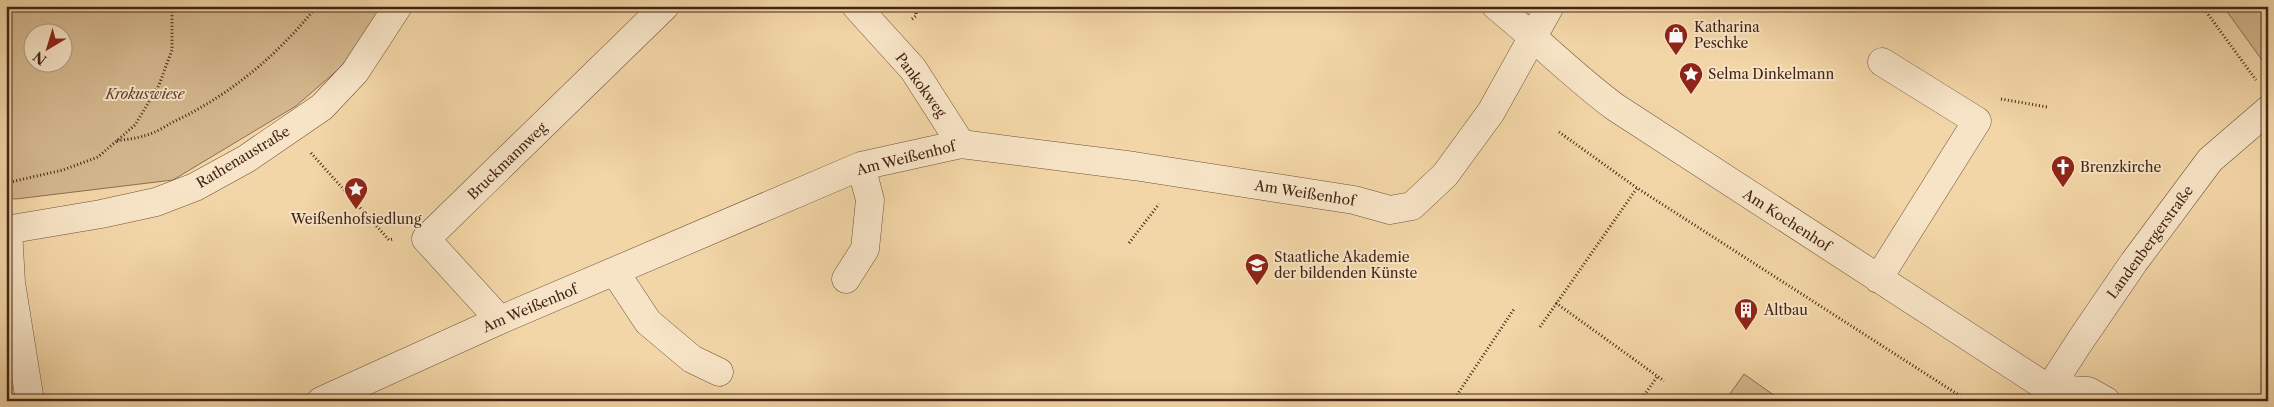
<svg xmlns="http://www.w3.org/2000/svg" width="2274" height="407" viewBox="0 0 2274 407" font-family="'Libre Caslon Text',serif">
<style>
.green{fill:#d5b88f;stroke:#8c6e53;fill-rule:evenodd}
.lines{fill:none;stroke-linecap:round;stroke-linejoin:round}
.minor-casing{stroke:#6e513b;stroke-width:29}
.path{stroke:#422517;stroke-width:3;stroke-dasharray:1 2.5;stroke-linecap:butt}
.minor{stroke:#f7e4c6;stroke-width:28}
.labels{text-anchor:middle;stroke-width:4;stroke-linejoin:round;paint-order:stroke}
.poi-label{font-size:14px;fill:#422517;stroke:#f7e4c6;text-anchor:start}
.street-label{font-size:14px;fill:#422517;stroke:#f7e4c6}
.park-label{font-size:14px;font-style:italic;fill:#5f422f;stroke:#f7e4c6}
</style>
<rect width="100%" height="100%" fill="#f3d6a7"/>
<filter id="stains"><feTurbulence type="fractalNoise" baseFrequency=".004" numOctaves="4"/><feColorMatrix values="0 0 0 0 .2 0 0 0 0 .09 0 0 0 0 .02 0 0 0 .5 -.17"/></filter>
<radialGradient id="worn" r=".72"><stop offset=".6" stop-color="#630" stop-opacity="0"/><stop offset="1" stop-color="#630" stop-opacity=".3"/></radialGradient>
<!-- green -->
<path class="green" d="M 6,6 L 383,6 L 379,15 L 340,68 L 296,106 L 173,180 L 16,199 L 6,198 ZM 32,32 L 62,32 L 62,62 L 32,62 Z
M 2223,6 L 2268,6 L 2268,67 L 2267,67 Z
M 1744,374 L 1782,401 L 1736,401 L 1729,395 Z"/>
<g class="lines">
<!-- minor casing -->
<g class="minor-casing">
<path id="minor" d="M 856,6 L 913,69 L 961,144
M 1496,6 C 1537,39 1573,76 1615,107 L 2049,389 L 2088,391 L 2106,401
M 6,230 L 101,214 L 156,202 L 195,187 L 246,159 L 322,107 L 355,72 L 398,6
M 8,230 L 11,283 L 30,401
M 615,272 L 648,322 L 692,359 L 719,372
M 846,279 L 865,249 L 870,200 L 861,166
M 1878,279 L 1977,121 L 1882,62
M 500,320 L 426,239 L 665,6
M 2049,389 L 2080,341 L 2134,262 L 2210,160 L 2268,110
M 321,401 L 500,320 L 861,166 L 961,144 L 1134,166 L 1354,200 L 1390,210 L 1412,206 L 1445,175 L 1491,112 L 1550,6"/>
</g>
<!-- path -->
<path class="path" d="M 2202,6 L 2256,80
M 912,19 L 916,16 L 916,6
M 2001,99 L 2047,107
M 1559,132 L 1637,188 L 1968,401
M 117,141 C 126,139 135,139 143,136 C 153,134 163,128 171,123 C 229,96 277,56 317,6
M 311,153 L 389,240 L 393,239
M 6,183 L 63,170 L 98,157 L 135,125 L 159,85 L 172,50 L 172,6
M 1129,243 L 1159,204
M 1556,303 L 1664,381
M 1540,327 L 1637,188
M 1453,401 L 1514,309
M 1640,401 L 1657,377"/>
<!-- minor -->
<use href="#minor" class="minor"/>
</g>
<!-- icons -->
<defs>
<g id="shop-pin" transform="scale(1.25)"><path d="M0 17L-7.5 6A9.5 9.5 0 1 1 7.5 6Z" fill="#8f2418" stroke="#f7e4c6"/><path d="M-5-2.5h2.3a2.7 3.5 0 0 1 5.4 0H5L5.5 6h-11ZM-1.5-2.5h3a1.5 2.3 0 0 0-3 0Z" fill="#fff"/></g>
<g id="sight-pin" transform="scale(1.25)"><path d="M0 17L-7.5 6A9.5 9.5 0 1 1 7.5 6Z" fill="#8f2418" stroke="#f7e4c6"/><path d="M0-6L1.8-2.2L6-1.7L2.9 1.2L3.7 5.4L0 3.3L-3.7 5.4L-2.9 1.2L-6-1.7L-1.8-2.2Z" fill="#fff"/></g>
<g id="church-pin" transform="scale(1.25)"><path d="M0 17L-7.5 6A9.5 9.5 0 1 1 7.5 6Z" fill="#8f2418" stroke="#f7e4c6"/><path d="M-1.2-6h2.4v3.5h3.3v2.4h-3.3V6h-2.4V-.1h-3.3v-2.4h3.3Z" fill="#fff"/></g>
<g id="university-pin" transform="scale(1.25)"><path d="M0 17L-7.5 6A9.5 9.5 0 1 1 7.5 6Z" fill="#8f2418" stroke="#f7e4c6"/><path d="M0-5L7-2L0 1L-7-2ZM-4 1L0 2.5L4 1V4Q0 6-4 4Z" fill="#fff"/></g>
<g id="building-pin" transform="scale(1.25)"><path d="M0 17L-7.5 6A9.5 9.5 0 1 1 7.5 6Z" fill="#8f2418" stroke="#f7e4c6"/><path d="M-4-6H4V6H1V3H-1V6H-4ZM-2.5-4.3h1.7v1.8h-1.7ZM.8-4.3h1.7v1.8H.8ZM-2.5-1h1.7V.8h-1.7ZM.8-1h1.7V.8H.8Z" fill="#fff"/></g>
</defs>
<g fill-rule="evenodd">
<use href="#shop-pin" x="1676" y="35"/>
<use href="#sight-pin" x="1691" y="74"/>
<use href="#church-pin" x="2063" y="167"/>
<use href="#sight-pin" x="356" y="189"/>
<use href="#university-pin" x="1257" y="265"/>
<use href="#building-pin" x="1746" y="310"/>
</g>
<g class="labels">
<!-- poi labels -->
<g class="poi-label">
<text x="1694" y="32">Katharina<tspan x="1694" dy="16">Peschke</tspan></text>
<text x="1708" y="79">Selma Dinkelmann</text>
<text x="2080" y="172">Brenzkirche</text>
<text x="356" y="224" text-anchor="middle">Weißenhofsiedlung</text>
<text x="1274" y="262">Staatliche Akademie<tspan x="1274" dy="16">der bildenden Künste</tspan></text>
<text x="1764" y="315">Altbau</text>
</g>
<!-- street labels -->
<g class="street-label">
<text transform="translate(921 85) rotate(54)" y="5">Pankokweg</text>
<text transform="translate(243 157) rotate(-31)" y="5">Rathenaustraße</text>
<text transform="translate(906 158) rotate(-14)" y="5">Am Weißenhof</text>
<text transform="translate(507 161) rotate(-44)" y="5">Bruckmannweg</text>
<text transform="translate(1305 193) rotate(9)" y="5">Am Weißenhof</text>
<text transform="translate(1787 220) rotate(33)" y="5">Am Kochenhof</text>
<text transform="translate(2150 242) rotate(-54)" y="5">Landenbergerstraße</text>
<text transform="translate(530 308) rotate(-23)" y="5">Am Weißenhof</text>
</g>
<!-- park labels -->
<g class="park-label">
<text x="145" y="99">Krokuswiese</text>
</g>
</g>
<!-- margin -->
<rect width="2274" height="407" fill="none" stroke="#f3d6a7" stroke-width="25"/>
<rect x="8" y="8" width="2259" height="392" fill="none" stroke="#422517" stroke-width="2.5"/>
<rect x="12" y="12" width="2249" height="382" fill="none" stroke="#422517"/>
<!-- north arrow -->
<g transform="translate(48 48) rotate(218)"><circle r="24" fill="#f7e4c6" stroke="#af9880"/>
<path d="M0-4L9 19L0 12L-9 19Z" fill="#8f2418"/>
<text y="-8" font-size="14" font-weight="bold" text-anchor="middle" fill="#422517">N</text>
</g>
<rect width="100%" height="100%" filter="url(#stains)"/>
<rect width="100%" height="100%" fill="url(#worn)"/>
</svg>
